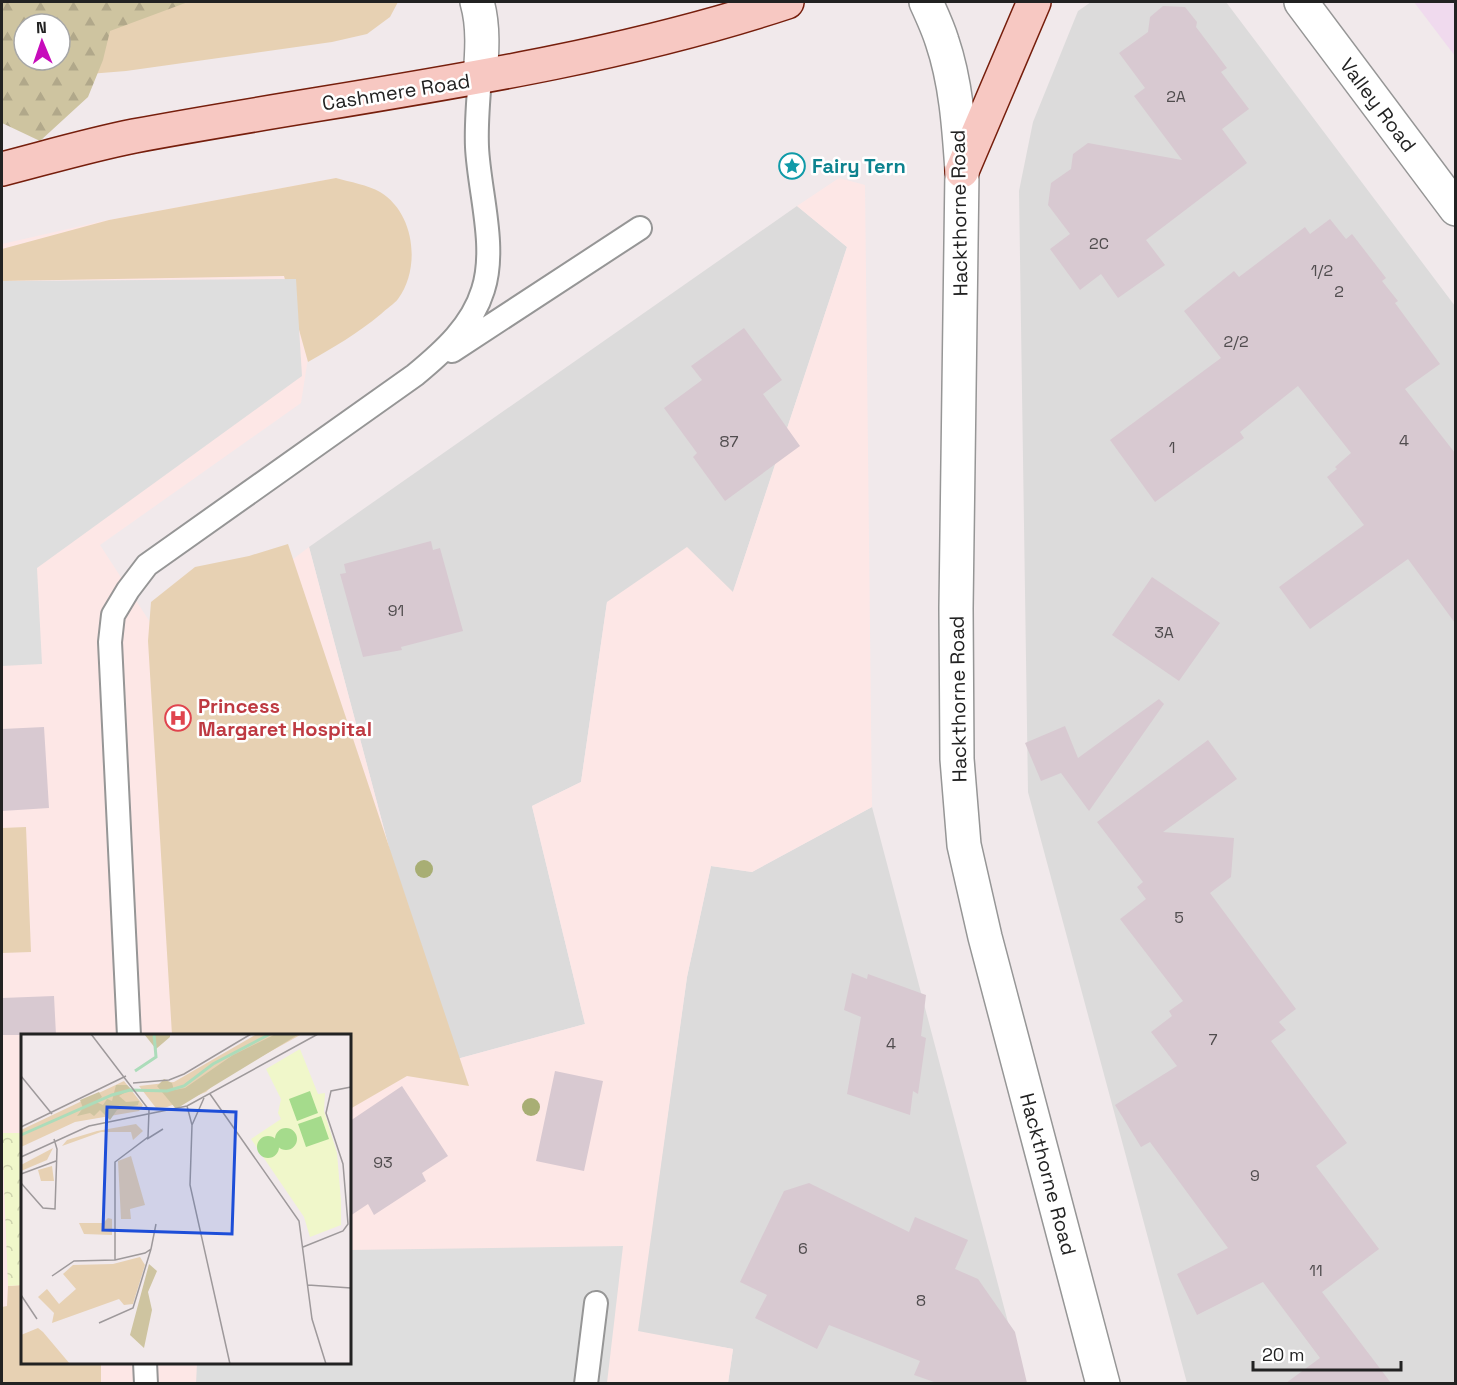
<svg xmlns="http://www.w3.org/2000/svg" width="1457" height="1385" viewBox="0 0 1457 1385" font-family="'Space Grotesk',sans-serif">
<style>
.residential{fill:#dcdbdb}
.commercial{fill:#f0daee}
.education{fill:#fde7e6;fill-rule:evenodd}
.grass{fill:#e7d1b3;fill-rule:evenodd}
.forest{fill:url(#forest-firs);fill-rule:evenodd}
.park{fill:url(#park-crowns)}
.parking{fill:#dedede}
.building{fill:#d8c9d1}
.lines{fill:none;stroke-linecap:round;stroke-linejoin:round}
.service-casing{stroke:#969696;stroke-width:26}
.minor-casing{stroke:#969696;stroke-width:36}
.tertiary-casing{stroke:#969696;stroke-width:36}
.secondary-casing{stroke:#761e0c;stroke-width:36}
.service{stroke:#fff;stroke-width:22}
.minor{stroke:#fff;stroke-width:33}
.tertiary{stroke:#fff;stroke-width:33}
.secondary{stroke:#f7c8c2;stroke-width:33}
.tree{fill:#a8ae74}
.labels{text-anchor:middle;stroke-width:5;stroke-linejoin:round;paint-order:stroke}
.number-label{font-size:16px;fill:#504c4e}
.street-label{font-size:20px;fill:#222;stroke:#fff}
.culture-label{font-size:20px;font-weight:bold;fill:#0d838f;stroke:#fff;text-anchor:start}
.health-label{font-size:20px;font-weight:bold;fill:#be3a42;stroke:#fff;text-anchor:start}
.inset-river{fill:none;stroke:#acdcba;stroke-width:3}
.inset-road{fill:none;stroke:#9e999b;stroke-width:1.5}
.view{fill:#1d4ed8;fill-opacity:0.15;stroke:#1d4ed8;stroke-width:3}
.inset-edge{fill:none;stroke:#222;stroke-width:3}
</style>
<defs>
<pattern id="forest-firs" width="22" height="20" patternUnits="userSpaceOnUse" patternTransform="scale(1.5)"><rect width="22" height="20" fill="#cec4a0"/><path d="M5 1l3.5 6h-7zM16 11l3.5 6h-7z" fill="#b1a88a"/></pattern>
<pattern id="park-crowns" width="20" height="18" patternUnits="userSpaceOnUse" patternTransform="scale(1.5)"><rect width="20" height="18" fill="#f0f7ca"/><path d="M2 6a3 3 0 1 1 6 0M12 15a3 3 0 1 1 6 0" fill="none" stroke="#ced3ad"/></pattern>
</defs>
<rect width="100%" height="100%" fill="#f1e9eb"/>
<!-- residential -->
<path class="residential" d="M 1091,2 L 1226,2 L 1455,306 L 1455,1383 L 1187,1383 L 1028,792 L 1019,191 L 1033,122 L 1078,11 Z
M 797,206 L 847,247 L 733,592 L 607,602 L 581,782 L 532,806 L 585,1024 L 446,1062 L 309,547 Z
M 872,807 L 1024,1383 L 728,1383 L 733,1349 L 637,1332 L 687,977 L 711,866 L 752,872 Z"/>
<!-- commercial -->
<path class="commercial" d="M 1414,2 L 1455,2 L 1455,56 Z"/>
<!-- education -->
<path class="education" d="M 336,178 L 301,403 L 100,545 L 170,653 L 309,547 L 446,1062 L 585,1024 L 532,806 L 581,782 L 607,602 L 687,547 L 733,592 L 847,247 L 797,206 L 839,178 L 865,185 L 872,807 L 752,872 L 711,866 L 687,977 L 638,1331 L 733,1349 L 728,1383 L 2,1383 L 2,244 L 103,221 ZM 22,1036 L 350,1036 L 350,1362 L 22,1362 Z"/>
<!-- grass -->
<path class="grass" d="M 2,2 L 398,2 L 390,17 L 367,34 L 332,42 L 126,71 L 2,81 ZM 24,24 L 60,24 L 60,60 L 24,60 Z
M 336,178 C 350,182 368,185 380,192 C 415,213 421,268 398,299 C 394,304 386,309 381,314 C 357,334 334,347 308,362 L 284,276 L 2,281 L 2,249 L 109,220 Z
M 288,544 L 469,1086 L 407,1076 L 350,1109 L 350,1036 L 172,1035 L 148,641 L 151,602 L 195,567 L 249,556 Z
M 26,827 L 31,952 L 2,953 L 2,828 Z
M 22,1285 L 22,1362 L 101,1363 L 101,1383 L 2,1383 L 2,1307 L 7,1306 L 8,1286 Z"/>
<!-- forest -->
<path class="forest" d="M 2,2 L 188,2 L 110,31 L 103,60 L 88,97 L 40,141 L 2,123 ZM 24,24 L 60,24 L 60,60 L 24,60 Z"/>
<!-- park -->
<path class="park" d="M 2,1133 L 22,1133 L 22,1285 L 8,1286 Z"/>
<!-- parking -->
<path class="parking" d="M 296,279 L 302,376 L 37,568 L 42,664 L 2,666 L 2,281 Z
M 623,1246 L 607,1383 L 196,1384 L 197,1363 L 350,1362 L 350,1250 Z"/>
<!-- building -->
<path class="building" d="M 1163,6 L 1185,7 L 1197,22 L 1196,27 L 1227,68 L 1221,72 L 1249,109 L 1222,129 L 1247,163 L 1146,240 L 1165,265 L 1118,298 L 1101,274 L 1080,290 L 1050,249 L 1070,234 L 1048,205 L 1051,183 L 1071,169 L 1073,154 L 1088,143 L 1182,160 L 1134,96 L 1145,88 L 1119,53 L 1148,32 L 1150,17 Z
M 1330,219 L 1346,239 L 1352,234 L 1386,278 L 1382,281 L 1398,301 L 1395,303 L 1440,364 L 1405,389 L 1455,453 L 1455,623 L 1408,559 L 1310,629 L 1279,587 L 1364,525 L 1327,477 L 1337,469 L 1335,467 L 1351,453 L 1298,386 L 1240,432 L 1244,438 L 1155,502 L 1110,440 L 1221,358 L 1184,311 L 1234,271 L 1239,277 L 1305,227 L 1310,234 Z
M 744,328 L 782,380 L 763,394 L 800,446 L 725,501 L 693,457 L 697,453 L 664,408 L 702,380 L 691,366 Z
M 431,541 L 433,550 L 440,548 L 463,631 L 401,647 L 402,650 L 363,657 L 340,574 L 346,573 L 344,564 Z
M 1152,577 L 1220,623 L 1179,681 L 1112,635 Z
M 1159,699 L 1164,704 L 1089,811 L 1061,773 L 1041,781 L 1025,743 L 1065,726 L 1078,758 Z
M 44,727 L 49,808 L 2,811 L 2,729 Z
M 1208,740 L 1237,779 L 1163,832 L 1234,838 L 1231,877 L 1210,893 L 1296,1009 L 1279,1022 L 1286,1030 L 1271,1041 L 1347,1143 L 1316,1166 L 1379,1249 L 1322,1292 L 1391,1383 L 1286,1383 L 1320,1358 L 1263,1282 L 1197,1315 L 1177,1274 L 1228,1248 L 1150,1142 L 1141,1147 L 1115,1105 L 1177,1066 L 1151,1032 L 1172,1016 L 1169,1011 L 1183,1001 L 1120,919 L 1146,899 L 1137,887 L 1143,882 L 1097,822 Z
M 852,973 L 867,979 L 868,974 L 926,995 L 921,1036 L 926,1038 L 918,1094 L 913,1091 L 910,1115 L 847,1094 L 861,1017 L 844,1010 Z
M 54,996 L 56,1035 L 2,1035 L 2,998 Z
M 555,1071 L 603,1081 L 584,1171 L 536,1161 Z
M 402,1086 L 448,1156 L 422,1173 L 426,1181 L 374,1215 L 368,1204 L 350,1216 L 350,1121 Z
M 809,1183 L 909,1232 L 915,1217 L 968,1240 L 955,1269 L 978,1279 L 1015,1332 L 1027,1383 L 937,1383 L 914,1375 L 920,1361 L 829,1325 L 817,1349 L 755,1318 L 767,1295 L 740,1282 L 784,1191 Z"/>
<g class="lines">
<!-- service casing -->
<g class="service-casing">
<path id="service" d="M 452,351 L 640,228
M 129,1036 L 110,642 L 113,615 L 128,590 L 147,565 L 415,375 C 444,351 472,326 483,290 C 497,247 479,191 477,147 C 476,124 478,101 480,78
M 145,1362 L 146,1384
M 586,1384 L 596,1303"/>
</g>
<!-- minor casing -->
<g class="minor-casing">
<path id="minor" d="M 477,2 C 484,26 482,53 480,78
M 1301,2 L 1456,209"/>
</g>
<!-- tertiary casing -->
<g class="tertiary-casing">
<path id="tertiary" d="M 926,2 C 932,15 938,28 942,41 C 956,82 959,127 962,171 L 956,608 L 957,759 L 964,845 L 985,937 L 1103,1384"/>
</g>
<!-- secondary casing -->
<g class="secondary-casing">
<path id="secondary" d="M 2,169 C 45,158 89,145 134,136 C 352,95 575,72 787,2
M 962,171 L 1034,2"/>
</g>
<!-- service -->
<use href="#service" class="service"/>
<!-- minor -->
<use href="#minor" class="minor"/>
<!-- tertiary -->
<use href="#tertiary" class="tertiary"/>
<!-- secondary -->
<use href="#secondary" class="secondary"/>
</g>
<!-- trees -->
<g class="tree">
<circle cx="424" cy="869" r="9"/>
<circle cx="531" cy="1107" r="9"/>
</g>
<!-- icons -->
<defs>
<g id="sight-ring" transform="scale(1.35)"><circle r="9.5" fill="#fff" stroke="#0f9aa8" stroke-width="1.5"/><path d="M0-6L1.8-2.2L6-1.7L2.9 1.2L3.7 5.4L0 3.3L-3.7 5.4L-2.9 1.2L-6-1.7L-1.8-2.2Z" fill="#0f9aa8"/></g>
<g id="hospital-ring" transform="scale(1.35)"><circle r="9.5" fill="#fff" stroke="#e0444e" stroke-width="1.5"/><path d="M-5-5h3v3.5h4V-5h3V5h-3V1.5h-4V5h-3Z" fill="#e0444e"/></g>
</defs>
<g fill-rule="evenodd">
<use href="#sight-ring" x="792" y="166"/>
<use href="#hospital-ring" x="178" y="718"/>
</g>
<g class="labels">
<!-- number labels -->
<g class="number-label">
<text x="1176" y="102">2A</text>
<text x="1099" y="249">2C</text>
<text x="1322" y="276">1/2</text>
<text x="1339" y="297">2</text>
<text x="1236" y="347">2/2</text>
<text x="1404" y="446">4</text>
<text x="729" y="447">87</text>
<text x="1172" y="453">1</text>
<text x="396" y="616">91</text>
<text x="1164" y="638">3A</text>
<text x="1179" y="923">5</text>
<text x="1213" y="1045">7</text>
<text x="891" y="1049">4</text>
<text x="383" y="1168">93</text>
<text x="1255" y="1181">9</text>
<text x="803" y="1254">6</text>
<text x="1316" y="1276">11</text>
<text x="921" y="1306">8</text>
</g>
<!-- street labels -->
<g class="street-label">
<text transform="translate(396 92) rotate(-9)" y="7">Cashmere Road</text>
<text transform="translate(1378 105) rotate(53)" y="7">Valley Road</text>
<text transform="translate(959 213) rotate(-91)" y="7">Hackthorne Road</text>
<text transform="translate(958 699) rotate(-91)" y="7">Hackthorne Road</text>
<text transform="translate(1048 1174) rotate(75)" y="7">Hackthorne Road</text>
</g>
<!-- culture labels -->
<g class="culture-label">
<text x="812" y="173">Fairy Tern</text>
</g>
<!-- health labels -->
<g class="health-label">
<text x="198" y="713">Princess<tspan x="198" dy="23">Margaret Hospital</tspan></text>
</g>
</g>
<!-- overview -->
<g transform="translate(21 1034)">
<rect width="330" height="330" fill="#f1e9eb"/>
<path d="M 236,0 L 281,0 L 196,47 L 185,58 L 146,73 L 135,74 L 118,52 L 153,48 ZM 103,47 L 122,71 L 118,77 L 54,88 L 0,113 L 0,96 ZM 115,90 L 122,97 L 112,106 L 110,98 L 80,98 L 41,112 L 46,106 L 76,97 ZM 32,114 L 26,126 L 0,137 L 0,131 ZM 110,122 L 124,171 L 109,175 L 110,185 L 100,185 L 97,127 ZM 31,132 L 33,147 L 20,147 L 17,136 ZM 87,184 L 91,185 L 91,201 L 63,200 L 58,189 L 82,189 ZM 119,223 L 124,231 L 112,270 L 103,271 L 98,265 L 31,289 L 33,279 L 17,263 L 26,255 L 38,270 L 55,255 L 42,240 L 52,231 L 92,230 ZM 17,294 L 22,298 L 49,330 L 0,330 L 0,301 Z" fill="#e7d1b3"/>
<path d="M 123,0 L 149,0 L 149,3 L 135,15 ZM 255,0 L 278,0 L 155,75 L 136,52 L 143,45 L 151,49 L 153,56 L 164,54 L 212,21 ZM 95,51 L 106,51 L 110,55 L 98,62 L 105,68 L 118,67 L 117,71 L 96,76 L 89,86 L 79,76 L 73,82 L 69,79 L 56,82 L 62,74 L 59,66 L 78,58 L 81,63 L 75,68 L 82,71 L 86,65 L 91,67 ZM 128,230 L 136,237 L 127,258 L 131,276 L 123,314 L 109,301 Z" fill="#cec4a0"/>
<path d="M 279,15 L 297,60 L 304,59 L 303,77 L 316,119 L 320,167 L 320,191 L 289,203 L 283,183 L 230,105 L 260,85 L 257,79 L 260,65 L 245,35 Z" fill="#f0f7ca"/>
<path d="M 289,57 L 297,79 L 276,87 L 268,65 ZM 300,82 L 308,105 L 285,113 L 277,90 ZM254 105a11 11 0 1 1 22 0a11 11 0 1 1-22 0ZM236 113a11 11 0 1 1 22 0a11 11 0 1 1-22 0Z" fill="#a5db8c"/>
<path class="inset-river" d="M 114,37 L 135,23 L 133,0M 0,101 L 91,61 L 109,56 L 146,57 L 163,52 L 192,30 L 249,0"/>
<path class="inset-road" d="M 70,0 L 128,76 L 127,103 L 94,128 L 94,226M 0,42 L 31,80M 112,49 L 148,46 L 163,40 L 230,0M 189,60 L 278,187 L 291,285 L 305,330M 166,72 L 171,91 L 169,151 L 209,330M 171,91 L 183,64M 0,93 L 105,42M 126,105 L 142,95M 0,123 L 68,92 L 166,72 L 297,0M 0,140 L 35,127M 0,149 L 22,174 L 34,175 L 36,115 L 33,105M 282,213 L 322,197 L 327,190 L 322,130 L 305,79 L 310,57 L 330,53M 31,242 L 53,227 L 94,226 L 124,219 L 130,215 L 135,190M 287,251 L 330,254M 0,261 L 16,285M 78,289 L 112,274 L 130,215"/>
<path class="view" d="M 86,73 L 215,78 L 211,200 L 82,196 Z"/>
<rect width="330" height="330" class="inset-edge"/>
</g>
<!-- border -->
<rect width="1457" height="1385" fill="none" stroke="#222222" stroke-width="6"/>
<!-- north arrow -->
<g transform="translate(42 42) rotate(358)"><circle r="28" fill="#ffffff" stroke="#a7a7a7" stroke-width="1.5"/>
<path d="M0-4.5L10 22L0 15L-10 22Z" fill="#c70cbb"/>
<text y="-9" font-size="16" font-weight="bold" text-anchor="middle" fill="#222222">N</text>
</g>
<!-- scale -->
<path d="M1253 1361v9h148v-9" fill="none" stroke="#222222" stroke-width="3"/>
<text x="1262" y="1361" font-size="18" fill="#222222" stroke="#ffffff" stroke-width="4.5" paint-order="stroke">20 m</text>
</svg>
